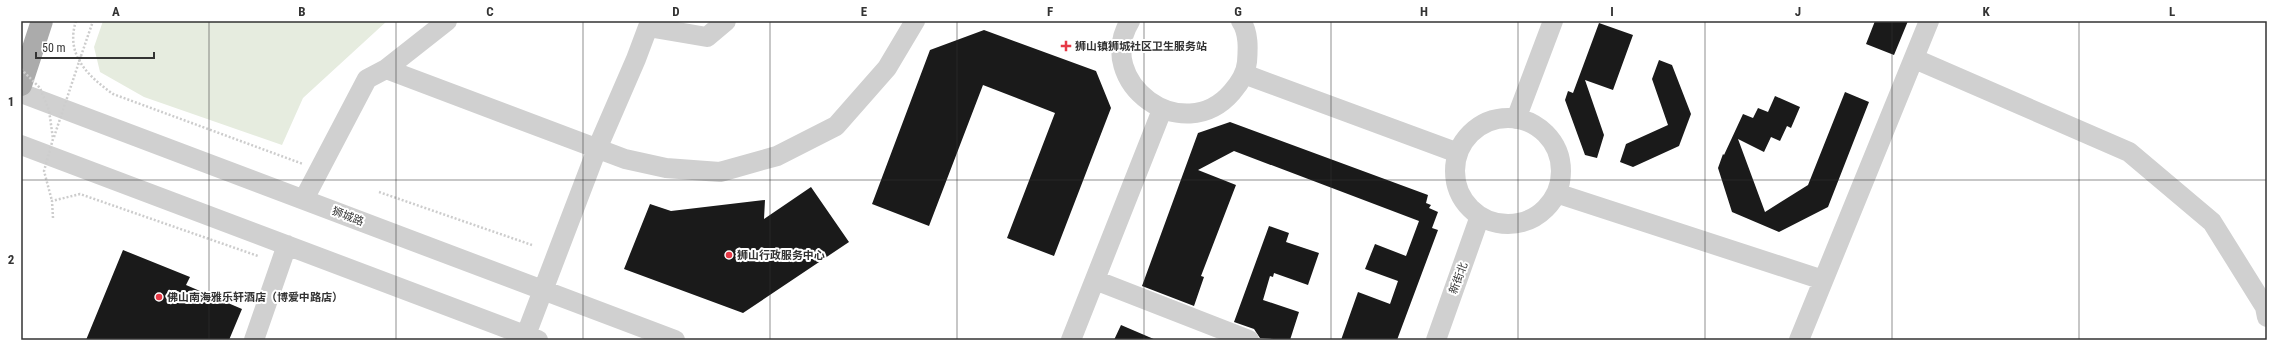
<svg xmlns="http://www.w3.org/2000/svg" width="2288" height="361" viewBox="0 0 2288 361" font-family="'Roboto Condensed','Noto Sans SC',sans-serif">
<style>
.green{fill:#e6ecdf}
.building{fill:#1a1a1a}
.lines{fill:none;stroke-linecap:round;stroke-linejoin:round}
.path{stroke:#cdcdcd;stroke-width:2.5;stroke-dasharray:2 2;stroke-linecap:butt}
.minor{stroke:#d0d0d0;stroke-width:20}
.major{stroke:#ababab;stroke-width:22}
.path-bridge{stroke:#cdcdcd;stroke-width:2.5;stroke-dasharray:2 2;stroke-linecap:butt}
.grid{fill:none;stroke:#333;stroke-width:1;stroke-opacity:0.55}
.poi-dot{fill:#e63946;stroke:#fff;stroke-width:1.5}
.labels{text-anchor:middle;stroke-width:4;stroke-linejoin:round;paint-order:stroke}
.poi-label{font-size:11px;font-weight:bold;fill:#333;stroke:#fff;text-anchor:start}
.street-label{font-size:11px;fill:#333;stroke:#fff}
.neatline{fill:none;stroke:#333;stroke-width:1.5}
.grid-label{font-size:13px;text-anchor:middle;font-weight:bold;fill:#333}
</style>
<rect width="100%" height="100%" fill="#fff"/>
<!-- green -->
<path class="green" d="M 103,21 L 387,21 L 303,98 L 282,145 L 144,97 L 100,72 L 94,47 Z"/>
<!-- building -->
<path class="building" d="M 1875,21 L 1908,21 L 1894,55 L 1866,44 Z
M 1599,23 L 1633,35 L 1613,90 L 1585,80 L 1604,135 L 1597,158 L 1585,155 L 1565,100 L 1568,91 L 1573,93 Z
M 984,30 L 1096,71 L 1111,108 L 1054,256 L 1007,238 L 1055,113 L 983,85 L 929,226 L 872,204 L 930,50 Z
M 1659,60 L 1672,65 L 1691,114 L 1679,146 L 1633,167 L 1620,162 L 1626,144 L 1668,125 L 1652,79 Z
M 1845,92 L 1869,102 L 1828,207 L 1779,232 L 1732,212 L 1718,168 L 1723,154 L 1724,155 L 1743,114 L 1753,118 L 1758,108 L 1768,112 L 1775,96 L 1800,107 L 1791,128 L 1787,126 L 1780,141 L 1771,137 L 1764,152 L 1738,139 L 1765,212 L 1808,185 Z
M 1230,122 L 1428,195 L 1426,203 L 1431,205 L 1429,208 L 1438,212 L 1432,228 L 1438,230 L 1397,340 L 1341,340 L 1358,292 L 1390,304 L 1398,281 L 1365,269 L 1375,244 L 1406,256 L 1419,221 L 1234,151 L 1198,170 L 1236,185 L 1201,276 L 1204,277 L 1194,306 L 1142,286 L 1198,133 Z
M 811,187 L 849,242 L 743,313 L 624,269 L 650,204 L 671,211 L 765,200 L 764,219 Z
M 1269,226 L 1289,233 L 1286,242 L 1319,253 L 1308,285 L 1274,273 L 1273,277 L 1270,276 L 1263,300 L 1299,312 L 1290,340 L 1260,338 L 1254,329 L 1234,322 Z
M 123,250 L 190,277 L 186,285 L 242,309 L 229,340 L 86,340 Z
M 1121,325 L 1156,340 L 1114,340 Z"/>
<g class="lines">
<!-- path -->
<path class="path" d="M 76,21 C 65,55 88,76 113,94 L 303,164
M 81,56 L 93,21
M 379,192 L 532,245
M 53,218 L 52,201 L 80,194 L 258,256"/>
<!-- minor -->
<path class="minor" d="M 1130,21 C 1093,82 1183,149 1232,92 C 1239,84 1246,74 1247,62 C 1248,49 1249,33 1241,21
M 1915,59 L 2129,152 L 2212,222 L 2265,307 L 2267,317
M 386,69 L 447,21
M 1244,74 L 1458,153
M 21,93 L 675,340
M1455 171a53 53 0 1 1 106 0a53 53 0 1 1-106 0Z
M 1516,119 L 1553,21
M 21,145 L 538,340
M 1556,193 L 1823,280
M 304,199 L 367,79 L 386,69 L 625,159 L 666,168 L 720,172 L 777,156 L 836,126 L 887,68 L 915,21
M 1095,280 L 1249,340
M 254,340 L 287,245
M 524,340 L 597,149 L 636,59 L 648,27 L 707,37 L 726,21
M 1071,340 L 1162,110
M 1436,340 L 1480,216
M 1799,340 L 1929,21"/>
<!-- major -->
<path class="major" d="M 21,85 L 42,21"/>
<!-- path-bridge -->
<path class="path-bridge" d="M 21,69 L 40,88 L 49,110 L 53,139 L 44,171 L 52,201
M 54,137 L 81,56"/>
</g>
<!-- grid -->
<path class="grid" d="M 209,21 L 209,340M 396,21 L 396,340M 583,21 L 583,340M 770,21 L 770,340M 957,21 L 957,340M 1144,21 L 1144,340M 1331,21 L 1331,340M 1518,21 L 1518,340M 1705,21 L 1705,340M 1892,21 L 1892,340M 2079,21 L 2079,340M 21,180 L 2267,180"/>
<!-- markers -->
<g class="poi-dot">
<path d="M1064 40h4v4h4v4h-4v4h-4v-4h-4v-4h4z"/>
<circle cx="729" cy="255" r="4"/>
<circle cx="159" cy="297" r="4"/>
</g>
<g class="labels">
<!-- poi labels -->
<g class="poi-label">
<text x="1075" y="50">狮山镇狮城社区卫生服务站</text>
<text x="737" y="259">狮山行政服务中心</text>
<text x="167" y="301">佛山南海雅乐轩酒店（博爱中路店）</text>
</g>
<!-- street labels -->
<g class="street-label">
<text transform="translate(348 216) rotate(21)" y="4">狮城路</text>
<text transform="translate(1458 278) rotate(-70)" y="4">新街北</text>
</g>
</g>
<!-- border -->
<rect width="2288" height="361" fill="none" stroke="#ffffff" stroke-width="44"/>
<!-- scale -->
<path d="M36 52v6h118v-6" fill="none" stroke="#333333" stroke-width="2"/>
<text x="42" y="52" font-size="12" fill="#333333" stroke="#ffffff" stroke-width="3" paint-order="stroke">50 m</text>
<rect x="22" y="22" width="2244" height="317" class="neatline"/>
<g class="grid-label">
<text x="116" y="16">A</text>
<text x="302" y="16">B</text>
<text x="490" y="16">C</text>
<text x="676" y="16">D</text>
<text x="864" y="16">E</text>
<text x="1050" y="16">F</text>
<text x="1238" y="16">G</text>
<text x="1424" y="16">H</text>
<text x="1612" y="16">I</text>
<text x="1798" y="16">J</text>
<text x="1986" y="16">K</text>
<text x="2172" y="16">L</text>
<text x="11" y="106">1</text>
<text x="11" y="264">2</text>
</g>
</svg>
